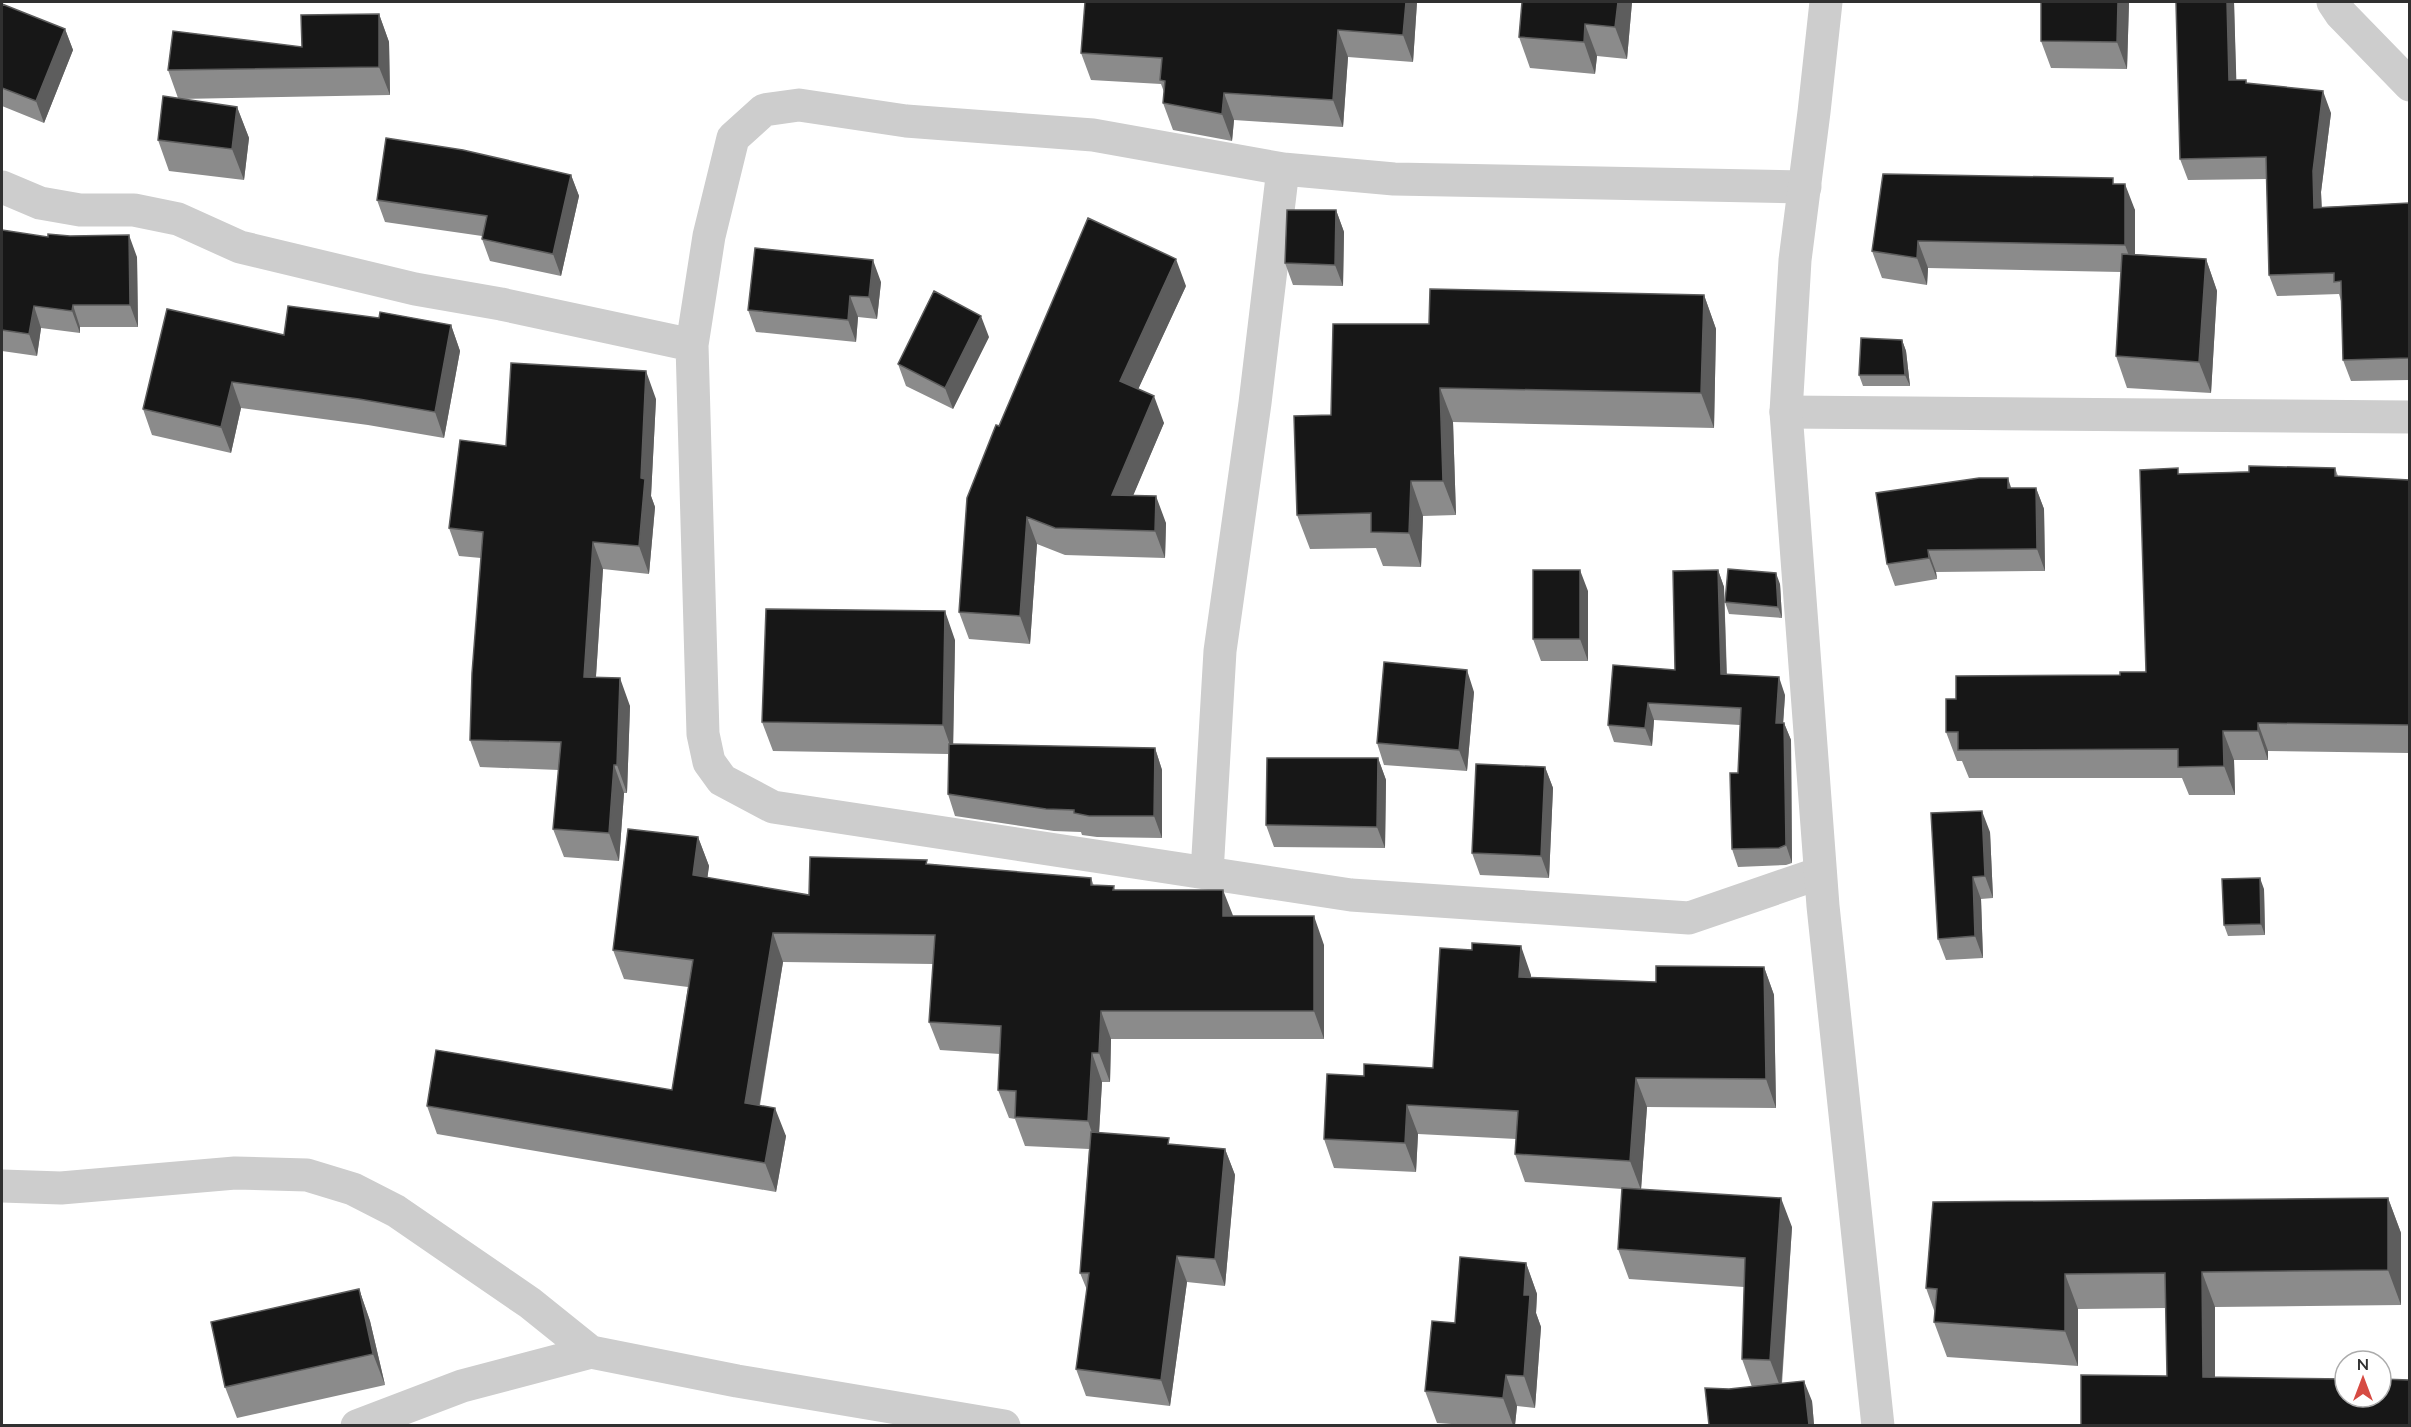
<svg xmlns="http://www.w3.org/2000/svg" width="2411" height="1427" viewBox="0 0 2411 1427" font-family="Lato,sans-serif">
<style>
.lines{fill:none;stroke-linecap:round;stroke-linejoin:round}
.minor{stroke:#cdcdcd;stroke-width:33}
.tertiary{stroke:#cdcdcd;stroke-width:33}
.wall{fill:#8b8b8b}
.shaded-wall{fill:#5d5d5d}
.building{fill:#171717;stroke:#5d5d5d;stroke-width:1.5}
</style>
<rect width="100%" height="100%" fill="#fff"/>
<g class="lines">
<!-- minor -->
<path class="minor" d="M 2333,2 L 2341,14 L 2410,85
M 2,187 L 40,203 L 80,210 L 134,210 L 178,219 L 240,247 L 415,289 L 501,304 L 692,345
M 1805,187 L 1394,179 L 1283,169 L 1093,135 L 906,121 L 799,105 L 764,110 L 733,138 L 709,236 L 692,345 L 703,734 L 709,762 L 722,780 L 773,807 L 1351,895 L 1689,918 L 1820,873
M 1786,412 L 2410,417
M 1207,873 L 1220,651 L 1255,403 L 1283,169
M 2,1186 L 61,1188 L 235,1173 L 307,1175 L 353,1189 L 396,1211 L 530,1303 L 591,1352
M 357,1426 L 462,1386 L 591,1352 L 737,1381 L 1004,1426"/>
<!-- tertiary -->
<path class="tertiary" d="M 1826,2 L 1814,112 L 1795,260 L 1786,412 L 1823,906 L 1878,1426"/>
</g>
<!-- wall -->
<path class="wall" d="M 1417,2 L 1413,62 L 1348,57 L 1343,127 L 1234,120 L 1232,141 L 1173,130 L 1163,103 L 1164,92 L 1161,84 L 1091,80 L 1081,53 Z
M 1632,2 L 1627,59 L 1597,56 L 1595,74 L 1530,68 L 1519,37 Z
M 2041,2 L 2129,2 L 2127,69 L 2051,68 L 2041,41 Z
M 2234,2 L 2236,80 L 2246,80 L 2247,83 L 2331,113 L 2321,192 L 2322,207 L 2409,203 L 2409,380 L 2351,381 L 2343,360 L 2341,301 L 2339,294 L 2277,296 L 2269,275 L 2267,179 L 2188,180 L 2180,159 Z
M 2,4 L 65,29 L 73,50 L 44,123 L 2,106 Z
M 379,14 L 389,42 L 390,95 L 181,99 L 237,107 L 249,138 L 244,180 L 169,171 L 158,140 L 178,98 L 168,70 L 302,47 Z
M 571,175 L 579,196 L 561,276 L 490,261 L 482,239 L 482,236 L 385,222 L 377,200 Z
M 2115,184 L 2135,210 L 2135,254 L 2206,259 L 2217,291 L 2211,393 L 2127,388 L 2116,356 L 2121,272 L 1928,268 L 1927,285 L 1882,278 L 1872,251 Z
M 1336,210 L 1344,232 L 1343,286 L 1293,285 L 1285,263 Z
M 2,230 L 137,257 L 138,327 L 80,327 L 80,333 L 41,328 L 37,356 L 2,351 Z
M 881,282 L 877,319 L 858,317 L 856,342 L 756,332 L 748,310 Z
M 1186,286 L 1138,389 L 1164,423 L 1133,495 L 1166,523 L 1165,558 L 1065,555 L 1037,544 L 1030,644 L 969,639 L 959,612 L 999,426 Z
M 1704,295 L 1716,329 L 1714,428 L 1453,422 L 1456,515 L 1423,516 L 1421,567 L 1383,566 L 1376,548 L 1310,549 L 1297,515 L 1331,415 L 1429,324 Z
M 379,318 L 451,325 L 460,351 L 444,438 L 368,425 L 241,408 L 231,453 L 152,435 L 143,409 L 284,335 Z
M 989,337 L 953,409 L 906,386 L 898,364 Z
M 1902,340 L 1906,351 L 1910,386 L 1863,386 L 1859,375 Z
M 656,399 L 651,496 L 655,507 L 649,574 L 603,569 L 596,677 L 630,706 L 627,793 L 624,793 L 619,861 L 564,857 L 553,829 L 559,770 L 480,767 L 470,740 L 481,558 L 459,556 L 449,528 L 506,446 Z
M 2335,468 L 2338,476 L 2409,480 L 2409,753 L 2268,751 L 2268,760 L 2234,760 L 2235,795 L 2189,795 L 2182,778 L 1969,778 L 1962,761 L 1957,761 L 1946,732 L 1956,699 L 2146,672 L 2180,474 Z
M 2011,488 L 2036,488 L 2044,509 L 2045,571 L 1936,572 L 1937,579 L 1895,586 L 1887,564 Z
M 1718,570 L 1724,587 L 1727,674 L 1785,695 L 1783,723 L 1784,723 L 1791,740 L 1792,863 L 1786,865 L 1738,867 L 1732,849 L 1738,773 L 1740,725 L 1654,720 L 1652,746 L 1614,742 L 1608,725 L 1675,670 Z
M 1780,584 L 1782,618 L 1729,614 L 1725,602 Z
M 1588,591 L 1588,661 L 1541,661 L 1533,639 Z
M 955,640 L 953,744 L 1155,748 L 1162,770 L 1162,838 L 1097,837 L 1082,835 L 1081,832 L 1054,831 L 955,816 L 948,794 L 948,754 L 773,751 L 762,722 Z
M 1474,692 L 1467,771 L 1384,765 L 1377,743 Z
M 1378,758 L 1386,780 L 1385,848 L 1274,847 L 1266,825 Z
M 1545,767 L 1553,788 L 1549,878 L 1480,875 L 1472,853 Z
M 1990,832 L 1993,898 L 1981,899 L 1983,958 L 1946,960 L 1938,939 Z
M 698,837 L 709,866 L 707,878 L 809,895 L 928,864 L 1091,878 L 1094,886 L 1114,886 L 1115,890 L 1233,916 L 1324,945 L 1324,1039 L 1111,1039 L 1110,1082 L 1102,1082 L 1099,1133 L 1171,1144 L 1225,1149 L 1235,1175 L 1225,1286 L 1187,1282 L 1170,1406 L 1086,1396 L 1076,1369 L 1087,1290 L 1080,1273 L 1089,1149 L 1025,1146 L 1015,1119 L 1009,1118 L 998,1090 L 1000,1054 L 940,1050 L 929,1022 L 933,964 L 783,962 L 760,1105 L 786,1136 L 776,1192 L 437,1134 L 427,1106 L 672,1090 L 688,987 L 624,979 L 613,950 Z
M 2264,889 L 2265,935 L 2228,936 L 2224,925 Z
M 1764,967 L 1774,995 L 1776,1108 L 1647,1107 L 1641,1189 L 1792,1227 L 1782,1384 L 1812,1401 L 1814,1425 L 1709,1425 L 1729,1389 L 1752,1387 L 1742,1359 L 1744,1287 L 1629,1279 L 1618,1249 L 1622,1189 L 1525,1182 L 1515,1154 L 1516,1139 L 1418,1134 L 1416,1172 L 1334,1168 L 1324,1139 L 1364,1076 L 1433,1068 L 1531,975 L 1531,977 L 1656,982 Z
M 2388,1198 L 2401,1233 L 2401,1305 L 2215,1307 L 2215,1377 L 2167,1376 L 2166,1308 L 2078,1309 L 2078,1366 L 1947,1357 L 1934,1322 L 1935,1313 L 1926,1288 Z
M 1526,1263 L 1537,1294 L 1536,1313 L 1541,1327 L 1535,1408 L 1517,1406 L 1515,1425 L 1466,1425 L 1437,1423 L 1425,1391 L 1455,1323 Z
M 359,1289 L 370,1321 L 385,1385 L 237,1418 L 225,1387 Z"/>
<!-- shaded-wall -->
<path class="shaded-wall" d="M 1406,2 L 1417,2 L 1413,62 L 1403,35 Z
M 1618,2 L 1632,2 L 1627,59 L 1615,27 Z
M 2118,2 L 2129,2 L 2127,69 L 2117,42 Z
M 2227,2 L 2234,2 L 2237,102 L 2229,80 Z
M 379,14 L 389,42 L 390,95 L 379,67 Z
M 1585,24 L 1597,56 L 1595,74 L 1584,42 Z
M 65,29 L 73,50 L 44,123 L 36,101 Z
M 1338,30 L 1348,57 L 1343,127 L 1333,100 Z
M 2323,91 L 2331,113 L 2321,192 L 2322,229 L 2314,208 L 2313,171 Z
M 1224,93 L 1234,120 L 1232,141 L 1222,114 Z
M 237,107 L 249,138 L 244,180 L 232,149 Z
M 571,175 L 579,196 L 561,276 L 553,254 Z
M 2125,184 L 2135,210 L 2135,272 L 2125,245 Z
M 1336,210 L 1344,232 L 1343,286 L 1335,265 Z
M 129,235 L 137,257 L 138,327 L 130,305 Z
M 1918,241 L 1928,268 L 1927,285 L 1917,258 Z
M 1176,259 L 1186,286 L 1129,409 L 1120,381 Z
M 2206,259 L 2217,291 L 2211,393 L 2199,362 Z
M 873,260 L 881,282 L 877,319 L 869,297 Z
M 1704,295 L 1716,329 L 1714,428 L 1701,393 Z
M 850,296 L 858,317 L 856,342 L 848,320 Z
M 73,305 L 80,327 L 80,333 L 72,311 Z
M 34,306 L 41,328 L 37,356 L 29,334 Z
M 981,316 L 989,337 L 953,409 L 945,388 Z
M 451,325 L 460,351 L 444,438 L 435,412 Z
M 1902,340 L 1906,351 L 1910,386 L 1905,375 Z
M 646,371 L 656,399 L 651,496 L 655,507 L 649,574 L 639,546 L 641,478 Z
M 232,382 L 241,408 L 231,453 L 221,427 Z
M 1440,388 L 1453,422 L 1456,515 L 1443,481 Z
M 1154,396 L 1164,423 L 1122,522 L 1112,495 Z
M 2008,478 L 2015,500 L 2008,488 Z
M 1411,481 L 1423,516 L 1421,567 L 1409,533 Z
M 2036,488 L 2044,509 L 2045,571 L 2037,549 Z
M 1156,496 L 1166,523 L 1165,558 L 1155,531 Z
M 1027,517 L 1037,544 L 1030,644 L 1020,616 Z
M 593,542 L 603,569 L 594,705 L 584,677 Z
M 1928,550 L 1936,572 L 1937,579 L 1929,558 Z
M 1580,570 L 1588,591 L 1588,661 L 1580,639 Z
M 1718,570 L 1724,587 L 1727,691 L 1721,674 Z
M 1776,573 L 1780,584 L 1782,618 L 1778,607 Z
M 945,611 L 955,640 L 953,754 L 943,725 Z
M 1467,670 L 1474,692 L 1467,771 L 1459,750 Z
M 1779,677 L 1785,695 L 1782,740 L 1776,723 Z
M 620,678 L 630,706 L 627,793 L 617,765 Z
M 1648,703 L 1654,720 L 1652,746 L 1645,728 Z
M 1784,723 L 1791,740 L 1792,863 L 1786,845 Z
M 2258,723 L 2268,751 L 2268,760 L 2258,731 Z
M 2223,731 L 2234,760 L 2235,795 L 2224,766 Z
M 1155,748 L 1162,770 L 1162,838 L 1154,816 Z
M 1378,758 L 1386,780 L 1385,848 L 1377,827 Z
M 614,765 L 624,793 L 619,861 L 609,833 Z
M 1545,767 L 1553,788 L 1549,878 L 1541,856 Z
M 1982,811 L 1990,832 L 1993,898 L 1985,876 Z
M 698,837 L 709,866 L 704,904 L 693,875 Z
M 1973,877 L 1981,899 L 1983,958 L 1975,936 Z
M 2260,878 L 2264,889 L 2265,935 L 2261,924 Z
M 1223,890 L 1234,918 L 1223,916 Z
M 1314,916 L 1324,945 L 1324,1039 L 1314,1011 Z
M 773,933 L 783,962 L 755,1131 L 745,1103 Z
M 1521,946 L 1531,975 L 1529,1006 L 1519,977 Z
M 1764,967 L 1774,995 L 1776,1108 L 1766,1079 Z
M 1101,1011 L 1111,1039 L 1110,1082 L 1099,1053 Z
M 1092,1053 L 1102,1082 L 1098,1150 L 1088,1121 Z
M 1636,1078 L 1647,1107 L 1641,1190 L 1630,1161 Z
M 1407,1105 L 1418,1134 L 1416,1172 L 1405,1143 Z
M 775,1108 L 786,1136 L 776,1192 L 765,1163 Z
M 1225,1149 L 1235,1175 L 1225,1286 L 1215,1259 Z
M 1781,1198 L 1792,1227 L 1781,1389 L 1770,1360 Z
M 2388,1198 L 2401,1233 L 2401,1305 L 2388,1270 Z
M 1177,1256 L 1187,1282 L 1170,1406 L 1161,1380 Z
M 1526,1263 L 1537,1294 L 1536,1313 L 1541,1327 L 1535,1408 L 1524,1376 L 1524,1295 Z
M 2202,1272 L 2215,1307 L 2215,1412 L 2203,1377 Z
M 2065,1274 L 2078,1309 L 2078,1366 L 2065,1331 Z
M 359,1289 L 370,1321 L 385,1385 L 373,1354 Z
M 1506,1375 L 1517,1406 L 1515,1425 L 1513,1425 L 1503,1398 Z
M 1804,1381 L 1812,1401 L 1814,1425 L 1809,1425 Z"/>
<!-- building -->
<path class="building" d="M 1085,2 L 1406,2 L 1403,35 L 1338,30 L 1333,100 L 1224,93 L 1222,114 L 1163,103 L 1165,81 L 1160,80 L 1162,58 L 1081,53 Z
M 1522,2 L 1618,2 L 1615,27 L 1585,24 L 1584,42 L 1519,37 Z
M 2041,2 L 2118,2 L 2117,42 L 2041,41 Z
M 2176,2 L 2227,2 L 2229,80 L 2246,80 L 2246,83 L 2323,91 L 2313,171 L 2314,208 L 2409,203 L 2409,358 L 2343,360 L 2341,281 L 2334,282 L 2334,273 L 2269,275 L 2266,157 L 2180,159 Z
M 2,4 L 65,29 L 36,101 L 2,88 Z
M 379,14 L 379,67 L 168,70 L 173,31 L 302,47 L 301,15 Z
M 163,96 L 237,107 L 232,149 L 158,140 Z
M 386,138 L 463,150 L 571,175 L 553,254 L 482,239 L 487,216 L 377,200 Z
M 1883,174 L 2113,178 L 2113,184 L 2125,184 L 2125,245 L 1918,241 L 1917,258 L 1872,251 Z
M 1287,210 L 1336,210 L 1335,265 L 1285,263 Z
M 1088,218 L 1176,259 L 1120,381 L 1154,396 L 1112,495 L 1156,496 L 1155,531 L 1055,528 L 1027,517 L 1020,616 L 959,612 L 967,498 L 996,425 L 999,426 Z
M 2,230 L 48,237 L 48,234 L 70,236 L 129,235 L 130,305 L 73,305 L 72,311 L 34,306 L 29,334 L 2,330 Z
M 755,248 L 873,260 L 869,297 L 850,296 L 848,320 L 748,310 Z
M 2122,254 L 2206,259 L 2199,362 L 2116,356 Z
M 1430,289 L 1704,295 L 1701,393 L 1440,388 L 1443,481 L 1411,481 L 1409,533 L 1371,532 L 1371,513 L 1297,515 L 1294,416 L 1331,415 L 1333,324 L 1429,324 Z
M 934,291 L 981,316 L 945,388 L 898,364 Z
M 288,306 L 379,318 L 380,312 L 451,325 L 435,412 L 359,399 L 232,382 L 221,427 L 143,409 L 167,309 L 284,335 Z
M 1861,338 L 1902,340 L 1905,375 L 1859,375 Z
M 511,363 L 646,371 L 641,478 L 645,479 L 639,546 L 593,542 L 584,677 L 620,678 L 617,765 L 614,765 L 609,833 L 553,829 L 561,742 L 470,740 L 472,673 L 483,532 L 449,528 L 460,440 L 506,446 Z
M 2249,466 L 2335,468 L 2335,476 L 2409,480 L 2409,725 L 2258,723 L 2258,731 L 2223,731 L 2224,766 L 2178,767 L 2178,749 L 1958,750 L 1958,732 L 1946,732 L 1946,699 L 1956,699 L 1956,676 L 2120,675 L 2120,672 L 2146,672 L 2140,470 L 2178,468 L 2178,474 L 2249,472 Z
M 1979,478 L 2008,478 L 2008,488 L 2036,488 L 2037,549 L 1928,550 L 1929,558 L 1887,564 L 1876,493 Z
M 1728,569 L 1776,573 L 1778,607 L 1725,602 Z
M 1533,570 L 1580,570 L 1580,639 L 1533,639 Z
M 1718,570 L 1721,674 L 1779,677 L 1776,723 L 1784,723 L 1786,845 L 1779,848 L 1732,849 L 1730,773 L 1738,773 L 1741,708 L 1648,703 L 1645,728 L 1608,725 L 1613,665 L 1675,670 L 1673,571 Z
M 766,609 L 945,611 L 943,725 L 762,722 Z
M 1384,662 L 1467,670 L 1459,750 L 1377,743 Z
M 949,744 L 1155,748 L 1154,816 L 1089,816 L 1074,813 L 1074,810 L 1046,809 L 948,794 Z
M 1267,758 L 1378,758 L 1377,827 L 1266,825 Z
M 1476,764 L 1545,767 L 1541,856 L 1472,853 Z
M 1982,811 L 1985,876 L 1973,877 L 1975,936 L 1938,939 L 1931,813 Z
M 628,829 L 698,837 L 693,875 L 809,895 L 810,857 L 927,860 L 926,864 L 1091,878 L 1091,885 L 1114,886 L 1113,890 L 1223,890 L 1223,916 L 1314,916 L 1314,1011 L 1101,1011 L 1099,1053 L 1092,1053 L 1088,1121 L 1015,1117 L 1016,1091 L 998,1090 L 1001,1026 L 929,1022 L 935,935 L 773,933 L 745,1103 L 775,1108 L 765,1163 L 427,1106 L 436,1050 L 672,1090 L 693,960 L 613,950 Z
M 2260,878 L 2261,924 L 2224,925 L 2222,879 Z
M 1472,943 L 1521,946 L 1519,977 L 1656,982 L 1656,966 L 1764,967 L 1766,1079 L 1636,1078 L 1630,1161 L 1515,1154 L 1518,1111 L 1407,1105 L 1405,1143 L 1324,1139 L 1327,1074 L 1364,1076 L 1364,1064 L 1433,1068 L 1440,948 L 1472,950 Z
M 1091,1132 L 1169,1138 L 1168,1144 L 1225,1149 L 1215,1259 L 1177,1256 L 1161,1380 L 1076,1369 L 1089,1273 L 1080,1273 Z
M 1622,1188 L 1781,1198 L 1770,1360 L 1742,1359 L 1745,1258 L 1618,1249 Z
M 2388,1198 L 2388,1270 L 2202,1272 L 2203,1377 L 2345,1379 L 2345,1397 L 2381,1397 L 2381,1379 L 2409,1380 L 2409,1425 L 2081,1425 L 2081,1375 L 2167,1376 L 2165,1273 L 2065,1274 L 2065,1331 L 1934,1322 L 1937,1289 L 1926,1288 L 1933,1202 Z
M 1460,1257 L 1526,1263 L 1524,1295 L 1530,1295 L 1524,1376 L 1506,1375 L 1503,1398 L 1425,1391 L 1432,1321 L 1455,1323 Z
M 359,1289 L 373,1354 L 225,1387 L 211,1322 Z
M 1804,1381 L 1809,1425 L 1709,1425 L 1705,1388 L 1729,1389 Z"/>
<!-- border -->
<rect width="2411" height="1427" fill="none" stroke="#303030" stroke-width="6"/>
<!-- north arrow -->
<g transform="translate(2363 1379)"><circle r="28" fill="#ffffff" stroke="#acacac" stroke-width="1.5"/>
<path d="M0-4.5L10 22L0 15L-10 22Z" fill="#d64b43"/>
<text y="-9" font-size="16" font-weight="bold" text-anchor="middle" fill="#303030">N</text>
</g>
</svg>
